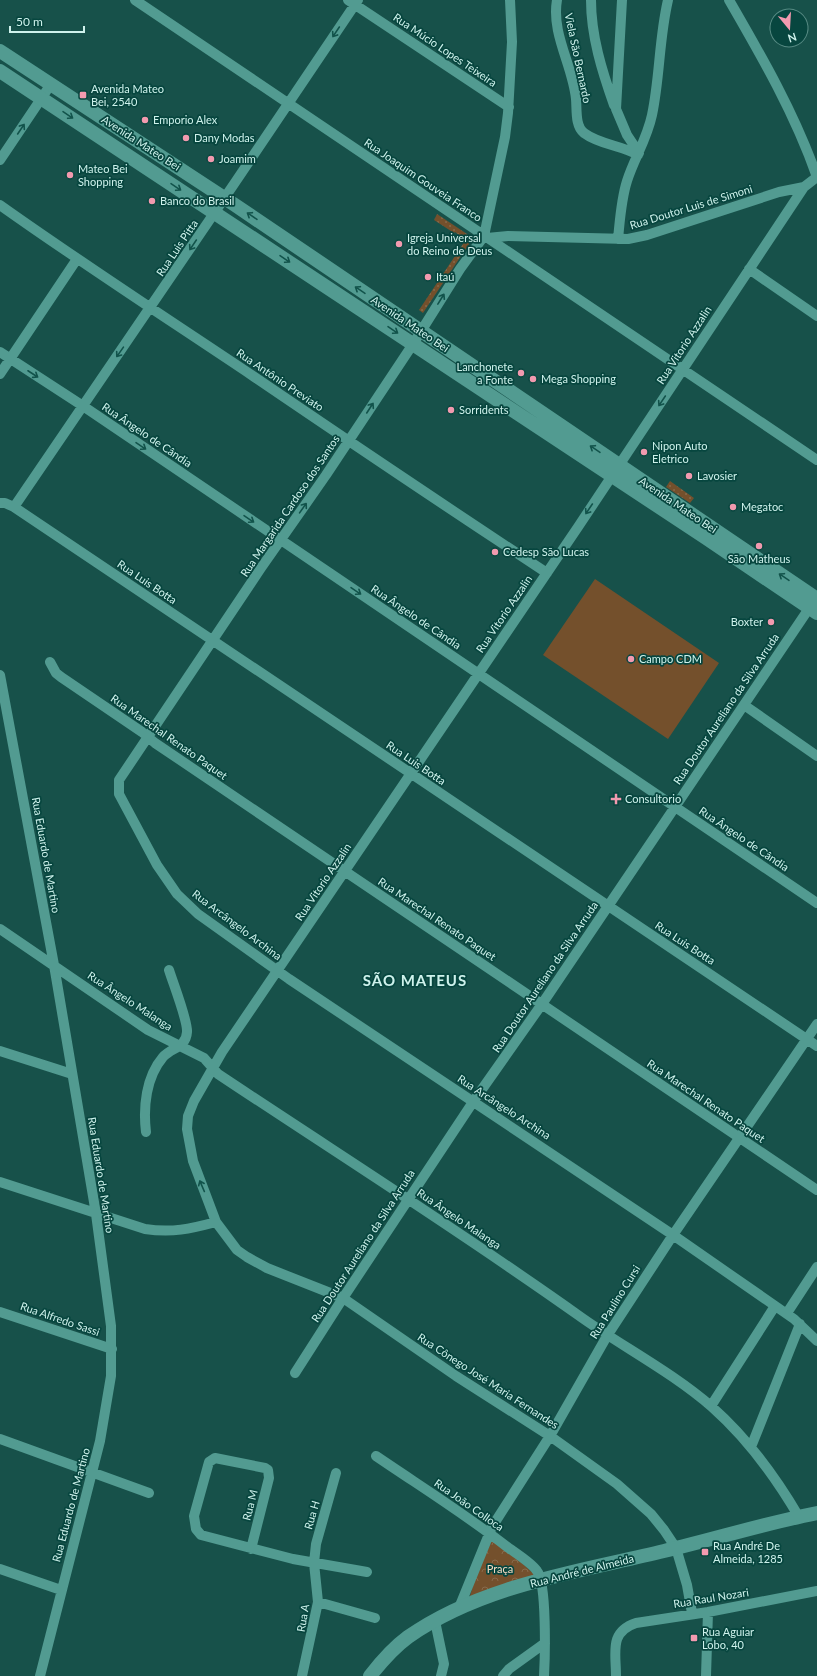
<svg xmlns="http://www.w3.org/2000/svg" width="817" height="1676" viewBox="0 0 817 1676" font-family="Lato,sans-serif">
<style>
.grass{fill:#74502c}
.park{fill:url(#park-crowns)}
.garden{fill:url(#garden-dots)}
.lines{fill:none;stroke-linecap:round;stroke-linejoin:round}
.street{stroke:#529b91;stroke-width:10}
.secondary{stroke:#529b91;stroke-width:14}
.oneway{stroke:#12534b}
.poi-dot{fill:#f29aaf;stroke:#07463f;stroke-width:1.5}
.labels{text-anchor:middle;stroke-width:3.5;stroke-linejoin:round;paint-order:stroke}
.street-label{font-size:11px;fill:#cff2ec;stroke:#07463f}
.poi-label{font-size:11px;fill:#cff2ec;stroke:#07463f;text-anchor:start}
.park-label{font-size:11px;fill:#f8dbc2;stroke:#07463f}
.district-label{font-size:15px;font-weight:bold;letter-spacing:1px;fill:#cff2ec;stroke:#07463f}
</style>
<defs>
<pattern id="park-crowns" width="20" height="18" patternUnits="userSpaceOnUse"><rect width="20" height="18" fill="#74502c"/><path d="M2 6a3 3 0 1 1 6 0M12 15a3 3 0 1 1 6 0" fill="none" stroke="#876a4b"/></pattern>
<pattern id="garden-dots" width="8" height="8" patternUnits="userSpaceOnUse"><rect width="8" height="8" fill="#74502c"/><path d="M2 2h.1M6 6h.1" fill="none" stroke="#876a4b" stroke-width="1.8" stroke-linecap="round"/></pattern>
</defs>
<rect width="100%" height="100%" fill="#17514a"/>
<!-- grass -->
<path class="grass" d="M 595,579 L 719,663 L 668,739 L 543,655 Z"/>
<!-- park -->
<path class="park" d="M 492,1540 L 521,1562 L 536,1576 L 469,1599 L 475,1579 Z"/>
<!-- garden -->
<path class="garden" d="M 437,214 L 473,238 L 423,313 L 419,310 L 465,241 L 458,236 L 459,235 L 455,232 L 454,233 L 434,220 Z
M 670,481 L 694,498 L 690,503 L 666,487 Z"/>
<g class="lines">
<!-- street -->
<path class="street" d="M 135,0 L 817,460
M 348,0 L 509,107
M 510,0 L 512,42 L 508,113 L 505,137 L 484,236 L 460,269 L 413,344 L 326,475 L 261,568 L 119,780 L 119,794 L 157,865 L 177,894 L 198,914 L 289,979 L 673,1235 L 794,1319 L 817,1341
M 557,0 C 551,34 573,66 576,99 C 577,110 575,126 584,133 C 600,145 621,145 638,155
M 591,0 C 591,36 602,71 614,105
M 622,0 L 616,109 L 627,135 L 639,153
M 729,0 C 762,57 795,114 817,177
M 0,160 L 51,84
M 0,205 C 83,264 168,319 253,376 C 350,442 448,508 547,573
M 487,238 L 508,236 L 628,239 L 647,235 L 779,192 L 804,187
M 618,239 C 620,220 621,200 627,181 C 634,159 647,139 652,115 C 660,77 659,38 668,0
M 749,269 L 817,316
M 0,352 L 83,406 L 817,903
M 0,374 L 77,259
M 0,503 L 5,503 L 14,507 L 817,1046
M 14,507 L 234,184 L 358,0
M 50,662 L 56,673 L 61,677 L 142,732 L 155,743 L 817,1190
M 0,675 L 54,965 L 96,1214 L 111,1326 L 111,1376 L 100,1441 L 40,1676
M 744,705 L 817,756
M 0,929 L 148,1030 L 204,1058 L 218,1074 C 338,1154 460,1231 578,1315 C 621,1346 672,1372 712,1407 C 747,1438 775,1476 799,1517
M 0,1051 L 72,1074
M 146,1132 C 143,1107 146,1077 163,1057 C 172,1047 186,1048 187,1032 C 188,1021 173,983 169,970
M 0,1182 L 145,1229 C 172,1233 190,1229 216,1222
M 0,1312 L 112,1349
M 787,1313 L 817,1267
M 295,1373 L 343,1298 L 473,1102 L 542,1004 L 812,604
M 711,1406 L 775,1306
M 0,1439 L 149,1493
M 751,1447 L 800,1324
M 376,1456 C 420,1486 465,1514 506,1546 C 514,1552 532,1563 537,1571 C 547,1583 545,1658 544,1676
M 251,1549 L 269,1478 L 268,1470 L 265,1468 L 215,1458 L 209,1462 L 194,1516 L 196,1529 L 201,1535 L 293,1559 L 367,1572
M 0,1569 L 61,1590
M 318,1602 L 375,1618
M 459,1608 L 492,1527 L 550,1436 L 607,1336 L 673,1235 L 817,1024
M 692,1613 L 687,1585 L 676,1548 L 664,1530 L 651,1514 L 617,1484 L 550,1436 L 456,1376 L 343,1298 L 267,1268 L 247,1257 L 237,1250 L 216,1222 L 193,1161 L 187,1129 L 188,1116 L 194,1101 L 222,1052 L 578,527 L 804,187 L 817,177
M 435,1621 L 444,1664 L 441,1676
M 302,1676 L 318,1602 L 314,1563 L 316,1544 L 336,1473
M 503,1676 L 509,1669 L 545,1643
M 616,1676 C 616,1652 609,1632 636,1623 L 708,1612 L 817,1591
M 706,1676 L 708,1612"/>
<!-- secondary -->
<path class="secondary" d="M 0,51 L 235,205 L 817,599
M 0,71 L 706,538 L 817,613
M 370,1676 C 381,1662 393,1648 408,1637 C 482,1585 578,1572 664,1551 C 715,1539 766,1523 817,1513"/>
</g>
<!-- one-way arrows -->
<defs><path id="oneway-shaft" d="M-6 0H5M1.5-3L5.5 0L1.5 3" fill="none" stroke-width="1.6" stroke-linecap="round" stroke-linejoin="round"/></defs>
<g class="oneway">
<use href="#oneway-shaft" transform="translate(336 32) rotate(124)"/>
<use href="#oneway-shaft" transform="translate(68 115) rotate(34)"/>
<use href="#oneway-shaft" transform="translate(21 129) rotate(-56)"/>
<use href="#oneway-shaft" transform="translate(176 187) rotate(34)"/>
<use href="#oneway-shaft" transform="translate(252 216) rotate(-146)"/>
<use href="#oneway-shaft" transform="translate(193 245) rotate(124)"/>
<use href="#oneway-shaft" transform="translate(285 259) rotate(34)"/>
<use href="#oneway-shaft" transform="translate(360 290) rotate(-146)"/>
<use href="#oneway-shaft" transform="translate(441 299) rotate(-58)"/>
<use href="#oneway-shaft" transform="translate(393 330) rotate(34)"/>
<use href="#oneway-shaft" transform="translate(120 352) rotate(125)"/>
<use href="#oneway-shaft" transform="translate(33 374) rotate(33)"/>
<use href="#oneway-shaft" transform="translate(662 401) rotate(124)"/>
<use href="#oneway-shaft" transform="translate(370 408) rotate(-57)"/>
<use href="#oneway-shaft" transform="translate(141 446) rotate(34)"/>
<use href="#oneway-shaft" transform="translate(595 449) rotate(-146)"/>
<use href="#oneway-shaft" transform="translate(303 508) rotate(-55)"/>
<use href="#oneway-shaft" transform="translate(589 509) rotate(124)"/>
<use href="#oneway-shaft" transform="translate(249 519) rotate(34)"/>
<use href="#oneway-shaft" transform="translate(784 577) rotate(-146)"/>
<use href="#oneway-shaft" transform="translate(356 591) rotate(34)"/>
<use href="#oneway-shaft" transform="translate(202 1186) rotate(-113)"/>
</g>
<!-- markers -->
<g class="poi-dot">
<rect x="79" y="91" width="8" height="8" rx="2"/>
<circle cx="145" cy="120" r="4"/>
<circle cx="186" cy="138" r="4"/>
<circle cx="211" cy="159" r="4"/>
<circle cx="70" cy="175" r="4"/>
<circle cx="152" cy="201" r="4"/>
<circle cx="399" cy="244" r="4"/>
<circle cx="428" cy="277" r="4"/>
<circle cx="521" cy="373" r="4"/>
<circle cx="533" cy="379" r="4"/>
<circle cx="451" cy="410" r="4"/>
<circle cx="644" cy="452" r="4"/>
<circle cx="689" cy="476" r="4"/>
<circle cx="733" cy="507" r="4"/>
<circle cx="759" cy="546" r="4"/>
<circle cx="495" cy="552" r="4"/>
<circle cx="771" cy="622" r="4"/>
<circle cx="631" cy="659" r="4"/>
<path d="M614 793h4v4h4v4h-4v4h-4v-4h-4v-4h4z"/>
<rect x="701" y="1548" width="8" height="8" rx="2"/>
<rect x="690" y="1634" width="8" height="8" rx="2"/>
</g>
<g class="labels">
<!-- street labels -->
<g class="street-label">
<text transform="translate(445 50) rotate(34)" y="4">Rua Múcio Lopes Teixeira</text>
<text transform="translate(578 58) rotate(78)" y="4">Viela São Bernardo</text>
<text transform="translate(141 143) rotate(33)" y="4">Avenida Mateo Bei</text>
<text transform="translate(423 180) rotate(34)" y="4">Rua Joaquim Gouveia Franco</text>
<text transform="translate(691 207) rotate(-17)" y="4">Rua Doutor Luis de Simoni</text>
<text transform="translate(177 248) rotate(-56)" y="4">Rua Luis Pitta</text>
<text transform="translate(410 324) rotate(34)" y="4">Avenida Mateo Bei</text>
<text transform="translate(684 345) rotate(-57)" y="4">Rua Vitorio Azzalin</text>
<text transform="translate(280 380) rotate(34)" y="4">Rua Antônio Previato</text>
<text transform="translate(147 435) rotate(34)" y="4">Rua Ângelo de Cândia</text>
<text transform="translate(678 505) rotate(34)" y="4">Avenida Mateo Bei</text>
<text transform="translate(290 506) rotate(-56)" y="4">Rua Margarida Cardoso dos Santos</text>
<text transform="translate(147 582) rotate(34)" y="4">Rua Luis Botta</text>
<text transform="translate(504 614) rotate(-56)" y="4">Rua Vitorio Azzalin</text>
<text transform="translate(416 617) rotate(34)" y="4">Rua Ângelo de Cândia</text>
<text transform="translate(726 709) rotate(-56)" y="4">Rua Doutor Aureliano da Silva Arruda</text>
<text transform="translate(169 737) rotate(35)" y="4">Rua Marechal Renato Paquet</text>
<text transform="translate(416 763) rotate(34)" y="4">Rua Luis Botta</text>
<text transform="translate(744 839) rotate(34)" y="4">Rua Ângelo de Cândia</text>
<text transform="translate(46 855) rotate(80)" y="4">Rua Eduardo de Martino</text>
<text transform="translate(323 882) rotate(-56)" y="4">Rua Vitorio Azzalin</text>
<text transform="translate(437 919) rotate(34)" y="4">Rua Marechal Renato Paquet</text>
<text transform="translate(237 925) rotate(37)" y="4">Rua Arcângelo Archina</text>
<text transform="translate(685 943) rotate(33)" y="4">Rua Luis Botta</text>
<text transform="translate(545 977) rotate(-56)" y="4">Rua Doutor Aureliano da Silva Arruda</text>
<text transform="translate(130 1001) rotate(33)" y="4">Rua Ângelo Malanga</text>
<text transform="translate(706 1101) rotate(34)" y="4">Rua Marechal Renato Paquet</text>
<text transform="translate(504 1107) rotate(33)" y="4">Rua Arcângelo Archina</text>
<text transform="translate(101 1175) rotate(81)" y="4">Rua Eduardo de Martino</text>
<text transform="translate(459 1219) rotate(34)" y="4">Rua Ângelo Malanga</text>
<text transform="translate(363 1246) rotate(-57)" y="4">Rua Doutor Aureliano da Silva Arruda</text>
<text transform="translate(615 1302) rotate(-58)" y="4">Rua Paulino Cursi</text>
<text transform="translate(60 1319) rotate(19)" y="4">Rua Alfredo Sassi</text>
<text transform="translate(488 1381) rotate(33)" y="4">Rua Cônego José Maria Fernandes</text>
<text transform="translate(71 1505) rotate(-75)" y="4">Rua Eduardo de Martino</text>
<text transform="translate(250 1505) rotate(-76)" y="4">Rua M</text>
<text transform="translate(469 1505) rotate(35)" y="4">Rua João Colloca</text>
<text transform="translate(312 1515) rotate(-74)" y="4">Rua H</text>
<text transform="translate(582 1571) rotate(-14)" y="4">Rua André de Almeida</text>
<text transform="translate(711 1598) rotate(-9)" y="4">Rua Raul Nozari</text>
<text transform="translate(303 1618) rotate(-80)" y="4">Rua A</text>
</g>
<!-- poi labels -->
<g class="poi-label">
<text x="91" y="93">Avenida Mateo<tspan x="91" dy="13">Bei, 2540</tspan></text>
<text x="153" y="124">Emporio Alex</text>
<text x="194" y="142">Dany Modas</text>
<text x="219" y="163">Joamim</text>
<text x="78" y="173">Mateo Bei<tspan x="78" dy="13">Shopping</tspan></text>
<text x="160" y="205">Banco do Brasil</text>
<text x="407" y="242">Igreja Universal<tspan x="407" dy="13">do Reino de Deus</tspan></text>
<text x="436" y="281">Itaú</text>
<text x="513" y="371" text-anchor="end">Lanchonete<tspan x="513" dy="13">a Fonte</tspan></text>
<text x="541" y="383">Mega Shopping</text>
<text x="459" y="414">Sorridents</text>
<text x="652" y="450">Nipon Auto<tspan x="652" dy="13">Eletrico</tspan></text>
<text x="697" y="480">Lavosier</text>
<text x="741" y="511">Megatoc</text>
<text x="503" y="556">Cedesp São Lucas</text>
<text x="759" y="563" text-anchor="middle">São Matheus</text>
<text x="763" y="626" text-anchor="end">Boxter</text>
<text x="639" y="663">Campo CDM</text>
<text x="625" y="803">Consultorio</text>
<text x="713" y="1550">Rua André De<tspan x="713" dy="13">Almeida, 1285</tspan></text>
<text x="702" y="1636">Rua Aguiar<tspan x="702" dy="13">Lobo, 40</tspan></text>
</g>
<!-- park labels -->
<g class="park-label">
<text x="500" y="1573">Praça</text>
</g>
<!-- district labels -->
<g class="district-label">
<text x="415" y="986">SÃO MATEUS</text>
</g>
</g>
<!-- north arrow -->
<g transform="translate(789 28) rotate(162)"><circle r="19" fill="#07463f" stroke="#578b84"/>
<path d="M0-3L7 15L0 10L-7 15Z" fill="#f29aaf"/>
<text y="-6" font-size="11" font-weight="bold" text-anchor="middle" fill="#cff2ec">N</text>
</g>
<!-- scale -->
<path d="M10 26v6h74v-6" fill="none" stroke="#cff2ec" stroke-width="2"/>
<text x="16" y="26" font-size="12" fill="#cff2ec" stroke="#07463f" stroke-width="3" paint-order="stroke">50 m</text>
</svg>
